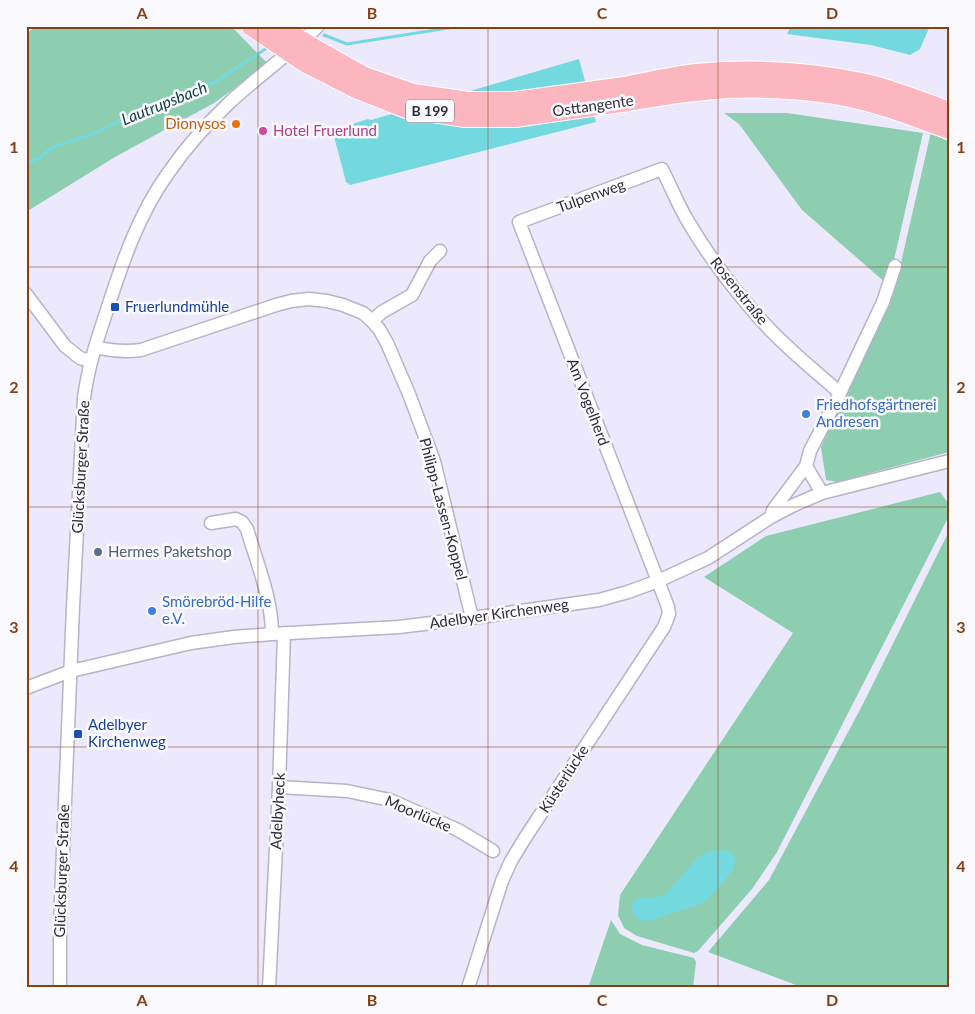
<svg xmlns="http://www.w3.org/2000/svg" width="975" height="1014" viewBox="0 0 975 1014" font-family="Lato,sans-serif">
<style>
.green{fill:#8dceb1}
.water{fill:#74d9de}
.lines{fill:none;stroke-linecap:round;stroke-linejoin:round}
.stream{stroke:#74d9de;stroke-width:3}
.street-casing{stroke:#b6b3ca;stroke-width:15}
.primary-casing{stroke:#fff;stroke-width:22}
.street{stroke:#fff;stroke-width:12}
.primary{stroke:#fcb6c0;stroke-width:20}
.primary-bridge-casing{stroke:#fff;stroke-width:22;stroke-linecap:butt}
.primary-bridge{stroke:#fcb6c0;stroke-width:20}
.grid{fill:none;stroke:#854115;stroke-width:1;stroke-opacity:0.55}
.food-dot{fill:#e8710a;stroke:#f9f9fe;stroke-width:2}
.hotel-dot{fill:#d1479c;stroke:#f9f9fe;stroke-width:2}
.transit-dot{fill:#1a4fb4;stroke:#f9f9fe;stroke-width:2}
.shop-dot{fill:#3f7fe0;stroke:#f9f9fe;stroke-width:2}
.service-dot{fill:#5c6f8a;stroke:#f9f9fe;stroke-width:2}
.labels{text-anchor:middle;stroke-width:5;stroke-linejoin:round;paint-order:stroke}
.shield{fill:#f9f9fe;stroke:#6b6a72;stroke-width:1}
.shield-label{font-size:14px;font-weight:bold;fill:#2e2d36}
.street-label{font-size:15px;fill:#2e2d36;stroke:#f9f9fe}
.food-label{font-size:15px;fill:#c56008;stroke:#f9f9fe;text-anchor:end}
.hotel-label{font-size:15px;fill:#b23c85;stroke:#f9f9fe;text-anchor:start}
.transit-label{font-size:15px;fill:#164399;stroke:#f9f9fe;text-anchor:start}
.shop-label{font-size:15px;fill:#366cbe;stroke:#f9f9fe;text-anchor:start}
.service-label{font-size:15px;fill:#4e5e75;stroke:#f9f9fe;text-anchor:start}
.water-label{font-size:16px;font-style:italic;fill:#144346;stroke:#f9f9fe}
.neatline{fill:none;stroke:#854115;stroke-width:2}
.grid-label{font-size:16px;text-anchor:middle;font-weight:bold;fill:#854115}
</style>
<rect width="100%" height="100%" fill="#ece9fd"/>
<!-- green -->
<path class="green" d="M 36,26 L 231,26 L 268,64 L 214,103 L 115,157 L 26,212 L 26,34 Z
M 724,113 L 787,113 L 923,133 L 893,264 L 887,284 L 802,210 L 739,124 Z
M 931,132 L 949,142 L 949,452 L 837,482 L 826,480 L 821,447 L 893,289 L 900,267 Z
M 940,492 L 949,504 L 949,516 L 777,852 L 752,889 L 698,951 L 694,953 L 637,936 L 624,928 L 618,915 L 620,895 L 793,633 L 704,577 L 766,536 Z
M 949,531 L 949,988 L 804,988 L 708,952 L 769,880 L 863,704 Z
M 611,920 L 620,934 L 642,945 L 694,958 L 696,962 L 693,988 L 588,988 Z"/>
<!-- water -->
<path class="water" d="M 791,26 L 930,26 L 920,49 L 910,55 L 871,45 L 787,34 Z
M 579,59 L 596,122 L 350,185 L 346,182 L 335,140 L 334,133 L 338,129 L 368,119 L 371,120 Z
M 723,850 L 732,853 L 736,861 L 732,871 L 716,891 L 701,904 L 672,913 L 651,921 L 640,920 L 634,916 L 631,907 L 634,899 L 663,896 L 672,887 L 699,856 L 711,851 Z"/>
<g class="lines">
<!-- stream -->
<path class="stream" d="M 511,26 L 527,27 L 532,26
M 324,35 L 347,44 L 461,26
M 26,163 L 39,158 L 53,147 L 96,133 L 141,110 L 215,82 L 261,52 L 270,46"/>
<!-- street casing -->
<g class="street-casing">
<path id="street" d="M 26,294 L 65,346 L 80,358 L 90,361
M 372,321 L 382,312 L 412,295 L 430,261 L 440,251
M 95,347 C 111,351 125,352 141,350 L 276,305 L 291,301 L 309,299 L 327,301 L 343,305 L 363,313 L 372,321 L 379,329 L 387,343 L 409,394 L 434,461 L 472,618
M 806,466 L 822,493
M 771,517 L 773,510 L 806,466 L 810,451 L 840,393 L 883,302 L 895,266
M 211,523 L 236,519 L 242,522 L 247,529 C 257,564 272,598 272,634
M 26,688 L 71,671 L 191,643 L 234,637 L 272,634 L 399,627 L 472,618 L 599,600 L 628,592 L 658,581 L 708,558 L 771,517 L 794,505 L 822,493 L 949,461
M 279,787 L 347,791 L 390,800 L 458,830 L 493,851
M 60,988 L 60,922 L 62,875 L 73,607 L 84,398 C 88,367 97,340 107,310 C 122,263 139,213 169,172 C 186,147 207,124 229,103 C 258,76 290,54 318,26
M 269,988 L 279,787 L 284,633
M 468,988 L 502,881 L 511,861 L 525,838 L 664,627 L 669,614 L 668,607 L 519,222 L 662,169 C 670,185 677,202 686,218 C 707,254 733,289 761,320 C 785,347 813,369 840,393"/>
</g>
<!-- primary casing -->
<g class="primary-casing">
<path id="primary" d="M 625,87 C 648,82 672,77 696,74 C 752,69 811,72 866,84 C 894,91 922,102 949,112
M 627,101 C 649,98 672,93 695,91 C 735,86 781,87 821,92 C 865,97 907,113 949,129"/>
</g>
<!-- street -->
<use href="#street" class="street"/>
<!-- primary -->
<use href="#primary" class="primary"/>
<!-- primary-bridge casing -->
<g class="primary-bridge-casing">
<path id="primary-bridge" d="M 252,26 L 305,62 L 356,88 L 406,108 L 464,117 L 515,117 L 627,101
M 285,31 L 316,50 L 364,77 L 413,94 L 468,102 L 514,102 L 625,87"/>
</g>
<!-- primary-bridge -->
<use href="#primary-bridge" class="primary-bridge"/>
</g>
<!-- grid -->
<path class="grid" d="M 258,26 L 258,988M 488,26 L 488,988M 718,26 L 718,988M 26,267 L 949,267M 26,507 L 949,507M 26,747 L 949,747"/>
<!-- markers -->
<circle class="food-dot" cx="236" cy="124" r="5"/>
<circle class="hotel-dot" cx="263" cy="131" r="5"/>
<g class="transit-dot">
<rect x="110" y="302" width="10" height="10" rx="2.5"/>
<rect x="73" y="729" width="10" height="10" rx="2.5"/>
</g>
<g class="shop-dot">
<circle cx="806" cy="414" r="5"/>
<circle cx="152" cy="611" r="5"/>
</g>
<circle class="service-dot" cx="98" cy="552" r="5"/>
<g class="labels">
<!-- shield labels -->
<rect class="shield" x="406" y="99.5" width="48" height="23" rx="4"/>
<g class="shield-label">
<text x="430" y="116">B 199</text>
</g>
<!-- street labels -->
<g class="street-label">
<text transform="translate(593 106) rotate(-8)" y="5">Osttangente</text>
<text transform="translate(591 196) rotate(-20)" y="5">Tulpenweg</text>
<text transform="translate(739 291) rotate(51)" y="5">Rosenstraße</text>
<text transform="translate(588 402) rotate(69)" y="5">Am Vogelherd</text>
<text transform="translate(81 467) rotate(-87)" y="5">Glücksburger Straße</text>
<text transform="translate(443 509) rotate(75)" y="5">Philipp-Lassen-Koppel</text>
<text transform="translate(499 614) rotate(-8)" y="5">Adelbyer Kirchenweg</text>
<text transform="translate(564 779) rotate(-57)" y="5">Küsterlücke</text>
<text transform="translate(278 811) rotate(-87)" y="5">Adelbyheck</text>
<text transform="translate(418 814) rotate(23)" y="5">Moorlücke</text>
<text transform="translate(62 871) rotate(-88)" y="5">Glücksburger Straße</text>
</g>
<!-- food labels -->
<g class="food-label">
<text x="226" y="129">Dionysos</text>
</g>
<!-- hotel labels -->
<g class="hotel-label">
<text x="273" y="136">Hotel Fruerlund</text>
</g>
<!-- transit labels -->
<g class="transit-label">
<text x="125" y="312">Fruerlundmühle</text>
<text x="88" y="730">Adelbyer<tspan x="88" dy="17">Kirchenweg</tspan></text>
</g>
<!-- shop labels -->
<g class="shop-label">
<text x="816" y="410">Friedhofsgärtnerei<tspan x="816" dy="17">Andresen</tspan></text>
<text x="162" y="607">Smörebröd-Hilfe<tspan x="162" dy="17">e.V.</tspan></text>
</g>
<!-- service labels -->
<g class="service-label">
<text x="108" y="557">Hermes Paketshop</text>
</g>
<!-- water labels -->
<g class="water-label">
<text transform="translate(164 103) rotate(-22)" y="6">Lautrupsbach</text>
</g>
</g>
<!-- border -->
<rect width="975" height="1014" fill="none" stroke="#f9f9fe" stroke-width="55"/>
<rect x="28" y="28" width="920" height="958" class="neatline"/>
<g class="grid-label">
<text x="142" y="19">A</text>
<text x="372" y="19">B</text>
<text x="602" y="19">C</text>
<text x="832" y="19">D</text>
<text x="14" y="153">1</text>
<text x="961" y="153">1</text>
<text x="14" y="393">2</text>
<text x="961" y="393">2</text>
<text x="14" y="633">3</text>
<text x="961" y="633">3</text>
<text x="14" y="872">4</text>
<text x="961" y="872">4</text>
<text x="142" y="1006">A</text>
<text x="372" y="1006">B</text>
<text x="602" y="1006">C</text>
<text x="832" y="1006">D</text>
</g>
</svg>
